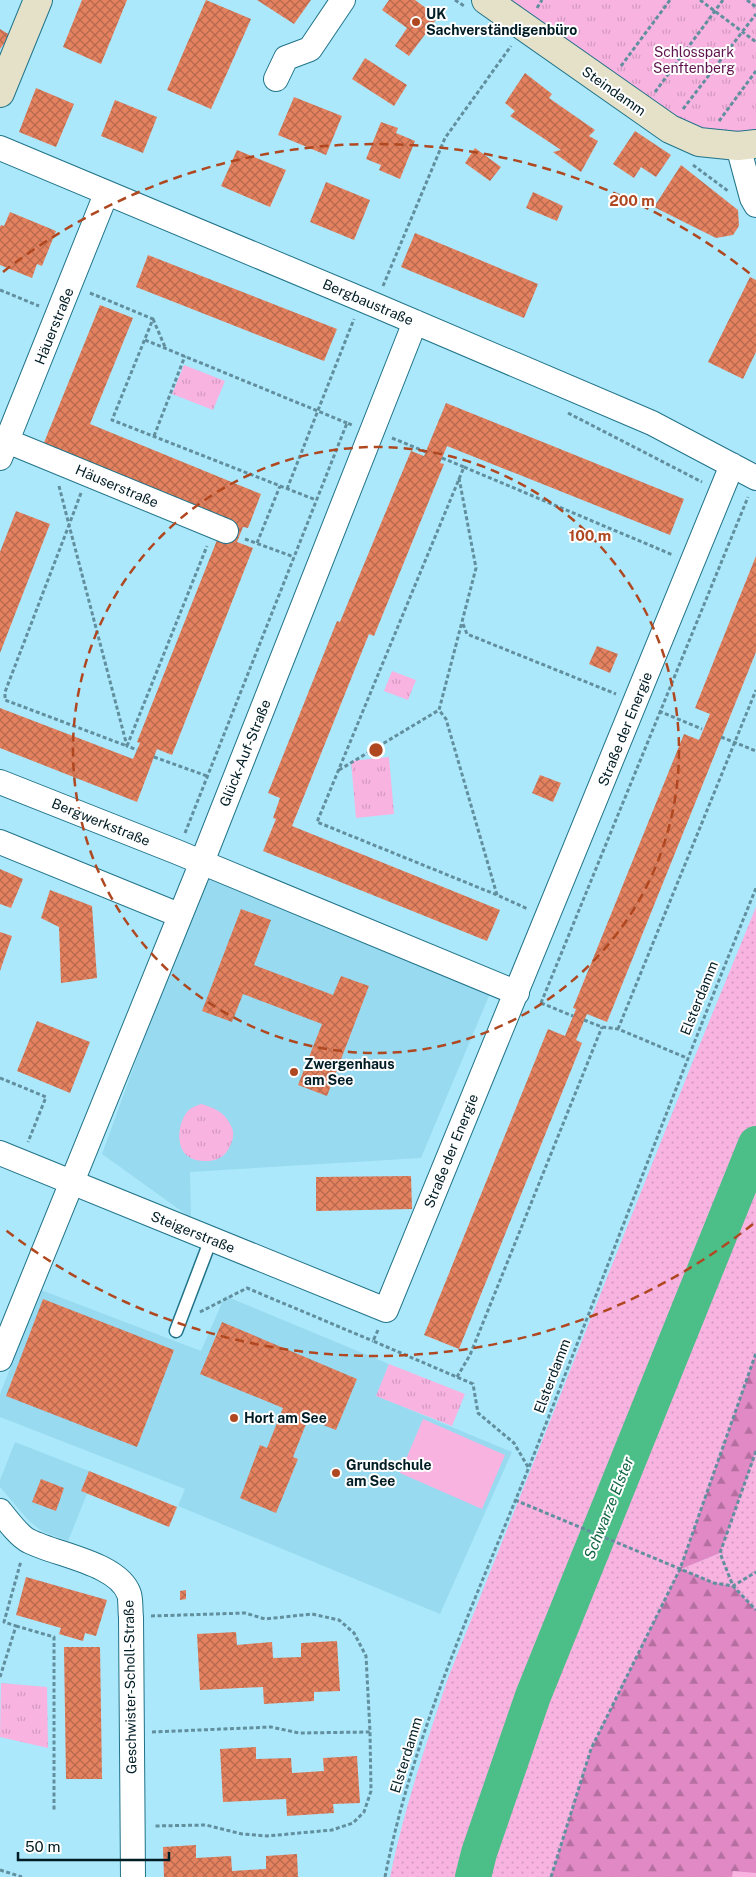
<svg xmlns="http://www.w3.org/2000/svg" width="756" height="1877" viewBox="0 0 756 1877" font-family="'Public Sans',sans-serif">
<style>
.built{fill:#98daef}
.grass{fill:url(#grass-dots)}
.forest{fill:url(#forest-firs)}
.park{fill:url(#park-tufts)}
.garden{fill:#f8b3e1}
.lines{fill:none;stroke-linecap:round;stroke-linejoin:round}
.river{stroke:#4cbe88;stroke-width:36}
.building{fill:url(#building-cross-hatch)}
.lane-casing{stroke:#217389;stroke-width:15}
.street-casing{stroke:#217389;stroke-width:26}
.secondary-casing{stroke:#217389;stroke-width:30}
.path{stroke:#618f9e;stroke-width:3;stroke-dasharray:4 2.5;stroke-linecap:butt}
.lane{stroke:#fff;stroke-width:12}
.street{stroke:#fff;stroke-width:24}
.secondary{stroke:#e5e0c8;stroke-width:28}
.ring{fill:none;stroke:#af4821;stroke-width:2.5;stroke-dasharray:9 6}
.poi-dot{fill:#af4821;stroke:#fefefe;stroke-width:2}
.labels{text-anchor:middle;stroke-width:4;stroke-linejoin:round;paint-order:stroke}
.poi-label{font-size:14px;font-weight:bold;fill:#001c25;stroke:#fefefe;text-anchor:start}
.park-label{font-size:14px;fill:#5f114d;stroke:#fefefe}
.street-label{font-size:14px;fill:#001c25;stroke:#fefefe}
.water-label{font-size:15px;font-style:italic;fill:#116642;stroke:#fefefe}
.centre{fill:#af4821;stroke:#fefefe;stroke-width:2.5}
.ring-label{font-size:15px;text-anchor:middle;font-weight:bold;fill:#af4821;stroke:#fefefe;stroke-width:4;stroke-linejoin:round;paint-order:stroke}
</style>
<defs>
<pattern id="grass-dots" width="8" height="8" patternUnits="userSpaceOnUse" patternTransform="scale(1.25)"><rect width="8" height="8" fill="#f8b3e1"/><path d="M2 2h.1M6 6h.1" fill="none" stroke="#d399c1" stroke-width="1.8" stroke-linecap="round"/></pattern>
<pattern id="forest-firs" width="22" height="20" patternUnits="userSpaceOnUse" patternTransform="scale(1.25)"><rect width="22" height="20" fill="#e189c5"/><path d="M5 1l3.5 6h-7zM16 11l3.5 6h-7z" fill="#b46fa0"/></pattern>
<pattern id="park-tufts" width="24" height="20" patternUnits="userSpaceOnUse" patternTransform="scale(1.25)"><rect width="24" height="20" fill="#f8b3e1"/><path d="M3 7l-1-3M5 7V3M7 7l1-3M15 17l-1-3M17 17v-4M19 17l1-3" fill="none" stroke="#d399c1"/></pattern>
<pattern id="building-cross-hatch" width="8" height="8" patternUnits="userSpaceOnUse" patternTransform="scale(1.25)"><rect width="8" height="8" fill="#e4815f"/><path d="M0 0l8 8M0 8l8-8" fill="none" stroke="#b6694e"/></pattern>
</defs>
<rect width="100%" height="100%" fill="#ace8fb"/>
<!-- built -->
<path class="built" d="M 205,871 L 491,991 L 421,1158 L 190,1172 L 191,1218 L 102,1154 Z
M 41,1290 L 201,1351 L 225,1296 L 389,1364 L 377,1396 L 512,1452 L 440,1614 L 178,1506 L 185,1489 L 0,1417 L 0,1394 Z
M 15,1442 L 89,1471 L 81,1491 L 87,1494 L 68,1541 L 43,1532 L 29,1521 L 0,1487 L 0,1480 Z"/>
<!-- grass -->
<path class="grass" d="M 756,907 L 756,1353 L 680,1569 L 720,1553 L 756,1451 L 756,1610 L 733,1586 L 714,1583 L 680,1569 L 591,1749 L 551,1877 L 390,1877 C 404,1809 426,1744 448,1678 L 693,1061 Z"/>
<!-- forest -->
<path class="forest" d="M 756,1353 L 756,1451 L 720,1553 L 681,1569 L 714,1583 L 733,1586 L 756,1610 L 756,1877 L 551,1877 L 591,1749 L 680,1569 Z"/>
<!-- park -->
<path class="park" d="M 507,0 L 756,0 L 756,134 L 737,137 L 689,127 Z
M 184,365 L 225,381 L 213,410 L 172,394 Z
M 392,671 L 416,680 L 408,700 L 384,691 Z
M 389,757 L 394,814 L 356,818 L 351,761 Z
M 201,1104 C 213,1107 226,1113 231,1126 C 235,1133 233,1141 229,1148 C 225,1156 217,1161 208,1161 C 201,1161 195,1161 189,1157 C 174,1148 178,1119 190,1109 C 193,1107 198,1105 201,1104 Z
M 389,1364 L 465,1394 L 452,1426 L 376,1396 Z
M 1,1683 L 47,1687 L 48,1748 L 0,1737 Z"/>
<!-- garden -->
<path class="garden" d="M 423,1419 L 505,1455 L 482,1509 L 400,1473 Z
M 733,1871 L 756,1873 L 756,1877 L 732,1877 Z"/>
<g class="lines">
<!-- river -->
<path class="river" d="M 473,1877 L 479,1853 L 533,1696 L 756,1144"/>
</g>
<!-- building -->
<path class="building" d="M 82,0 L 127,0 L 101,64 L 63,47 Z
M 206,0 L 251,19 L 211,109 L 167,90 Z
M 257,0 L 311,0 L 294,24 Z
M 389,0 L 415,0 L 438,17 L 409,56 L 395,46 L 407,28 L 382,10 Z
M 0,29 L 10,35 L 0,49 Z
M 365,58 L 407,85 L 394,106 L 352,79 Z
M 525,73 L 552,94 L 549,98 L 595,130 L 589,136 L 598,141 L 581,172 L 553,152 L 561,150 L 510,116 L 515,111 L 505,103 Z
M 36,88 L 74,104 L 56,147 L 19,132 Z
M 294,97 L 342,116 L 326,155 L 278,135 Z
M 115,100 L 157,117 L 143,153 L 101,136 Z
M 381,122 L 398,128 L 396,133 L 415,141 L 400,179 L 379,170 L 381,165 L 366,159 Z
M 635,131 L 671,155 L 656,177 L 641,167 L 634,178 L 613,164 Z
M 475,148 L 501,167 L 490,181 L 465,163 Z
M 237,150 L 286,170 L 270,207 L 221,186 Z
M 681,165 L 738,210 L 739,226 L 733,235 L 716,238 L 654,207 Z
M 326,182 L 370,200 L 354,240 L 310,222 Z
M 533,192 L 563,206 L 557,221 L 526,208 Z
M 10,212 L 56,231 L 42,266 L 37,264 L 32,278 L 0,265 L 0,227 L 1,225 L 4,226 Z
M 415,233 L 538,284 L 524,318 L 401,267 Z
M 148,255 L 337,329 L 324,361 L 136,287 Z
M 750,277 L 756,280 L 756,352 L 743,379 L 708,362 Z
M 100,305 L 133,318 L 90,424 L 261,494 L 248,528 L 243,527 L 237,542 L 253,548 L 172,755 L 157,749 L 137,802 L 0,748 L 0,708 L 133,759 L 140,743 L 137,742 L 219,535 L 43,445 Z
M 446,403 L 684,499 L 670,535 L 447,446 L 440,463 L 444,464 L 374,636 L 369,634 L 292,826 L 500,910 L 487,941 L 263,851 L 276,819 L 273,818 L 280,798 L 268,793 L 337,621 L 340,622 L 411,451 L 424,456 Z
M 16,511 L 50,524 L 0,653 L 0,552 Z
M 756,556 L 756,652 L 607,1022 L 587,1014 L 576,1040 L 582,1043 L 459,1349 L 424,1335 L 548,1029 L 565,1036 L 576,1009 L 573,1008 L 684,734 L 699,740 L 710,714 L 695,708 Z
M 597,646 L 618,654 L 610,673 L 589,664 Z
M 540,775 L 561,783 L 553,802 L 532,793 Z
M 0,869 L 23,879 L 11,908 L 0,904 Z
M 50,890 L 92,906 L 97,978 L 61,983 L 59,927 L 41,918 Z
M 241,909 L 271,920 L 254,965 L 333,995 L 341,976 L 369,986 L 327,1096 L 298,1085 L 322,1024 L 243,994 L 232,1022 L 202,1011 Z
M 0,932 L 12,936 L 0,971 Z
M 37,1021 L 90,1042 L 70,1093 L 17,1071 Z
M 411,1176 L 412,1209 L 316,1211 L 316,1177 Z
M 43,1299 L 174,1350 L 137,1447 L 6,1396 Z
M 222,1322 L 357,1379 L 336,1430 L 308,1419 L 293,1457 L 298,1459 L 276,1513 L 240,1498 L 260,1445 L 267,1448 L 283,1408 L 200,1374 Z
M 89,1471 L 177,1507 L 169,1527 L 81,1491 Z
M 41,1479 L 64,1488 L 56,1511 L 32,1502 Z
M 26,1577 L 107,1600 L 96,1636 L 85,1633 L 83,1641 L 59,1634 L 61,1628 L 16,1615 Z
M 186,1590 L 186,1599 L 180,1600 L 180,1591 Z
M 236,1632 L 237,1645 L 272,1642 L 273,1658 L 301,1657 L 301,1643 L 337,1641 L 340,1691 L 314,1692 L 314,1701 L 264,1704 L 263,1687 L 200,1690 L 197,1634 Z
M 64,1647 L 100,1647 L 102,1779 L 66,1779 Z
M 256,1747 L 256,1759 L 291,1758 L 292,1773 L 324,1771 L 323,1758 L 357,1756 L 360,1803 L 333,1804 L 334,1813 L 287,1816 L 286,1799 L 223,1802 L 220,1749 Z
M 196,1845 L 196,1858 L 231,1856 L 232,1871 L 266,1869 L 266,1856 L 297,1854 L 298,1877 L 164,1877 L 163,1847 Z"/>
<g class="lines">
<!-- lane casing -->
<g class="lane-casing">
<path id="lane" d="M 176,1331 L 211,1239"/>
</g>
<!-- street casing -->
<g class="street-casing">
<path id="street" d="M 276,79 L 286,58 L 310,49 L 343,0
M 738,146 L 752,198 L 756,205
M 0,148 L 375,305 L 652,423 L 756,478
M 7,441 L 226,531
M 0,458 L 106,194
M 0,782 L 177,852 L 517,993
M 0,842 L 179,915
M 0,1153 L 386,1310 L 732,465
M 0,1359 L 202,862 L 415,322
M 0,1511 C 7,1520 20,1537 29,1541 C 56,1555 118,1563 129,1594 C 131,1600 130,1610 131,1617 L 133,1877"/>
</g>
<!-- secondary casing -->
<g class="secondary-casing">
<path id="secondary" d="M 486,0 L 670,129 L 699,142 L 738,146 L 756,144
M 0,93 L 38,0"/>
</g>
<!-- path -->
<path class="path" d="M 455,0 L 464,6
M 700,0 L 756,42
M 747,0 L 756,7
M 537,8 L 542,0
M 621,66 L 670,0
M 655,92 L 723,0
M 683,109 L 756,14
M 719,121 L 756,71
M 693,165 L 728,191
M 383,286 L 445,138 L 511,46
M 0,290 L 39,306
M 90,293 L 153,319 L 112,420 L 316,500
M 153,319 L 165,347
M 145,340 L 347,423
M 568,413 L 702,482
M 154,436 L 185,356
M 392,438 L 426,452
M 442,458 L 464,467 L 317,822 L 497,895 L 528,909
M 464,467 L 673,555
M 459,478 L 476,568 L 439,710 L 446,719 L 497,895
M 59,486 L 69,525 L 5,692 L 5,700 L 127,746 L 207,546
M 287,489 L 354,319
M 81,493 L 69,525 L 127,746 L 137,750
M 245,539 L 294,557
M 257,543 L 280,486
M 463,624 L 467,634 L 616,694
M 659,711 L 702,729
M 721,737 L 756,751
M 154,757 L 207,776
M 339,770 L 439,710
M 185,833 L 347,423 L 352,425
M 541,1003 L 748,497
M 541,1003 L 573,1016
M 584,1020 L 602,1027 L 618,1029 L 687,1058
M 618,1029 L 756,690
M 0,1078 L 46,1097 L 28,1142
M 200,1312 L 247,1288 L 373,1341
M 378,1330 L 373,1341 L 473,1384 L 478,1413 L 514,1443 L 528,1467
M 457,1377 L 470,1355 L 602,1027
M 756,1451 L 720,1553 L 733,1586 L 756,1610
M 515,1500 L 714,1583 L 733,1586 L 756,1572
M 151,1616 L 245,1613 L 265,1619 L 312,1614 L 339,1620 L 354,1633 L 366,1656 L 370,1732 L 371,1791 L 364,1812 L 353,1823 L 332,1830 L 267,1836 L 242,1834 L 206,1825 L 153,1826
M 16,1626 L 54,1637 L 54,1810
M 0,1677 L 16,1626 L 4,1622 L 21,1561
M 152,1732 L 271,1727 L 299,1733 L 370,1732
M 0,1870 L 22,1877
M 385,1877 C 413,1734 475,1601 529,1467 C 605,1274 678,1080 756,888
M 551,1877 L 591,1749 L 680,1569 L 756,1353"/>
<!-- lane -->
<use href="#lane" class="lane"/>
<!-- street -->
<use href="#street" class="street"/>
<!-- secondary -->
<use href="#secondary" class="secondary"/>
</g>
<!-- distance rings -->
<g class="ring">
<circle cx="376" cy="750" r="303"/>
<path d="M753 1224A606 606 0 0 1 3 1228M3 272A606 606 0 0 1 753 276"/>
</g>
<!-- markers -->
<g class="poi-dot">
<circle cx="416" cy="22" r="5"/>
<circle cx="294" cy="1072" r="5"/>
<circle cx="234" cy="1418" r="5"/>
<circle cx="336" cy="1473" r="5"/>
</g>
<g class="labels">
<!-- poi labels -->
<g class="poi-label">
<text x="426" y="19">UK<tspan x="426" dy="16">Sachverständigenbüro</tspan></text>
<text x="304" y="1069">Zwergenhaus<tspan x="304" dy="16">am See</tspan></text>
<text x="244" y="1423">Hort am See</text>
<text x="346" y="1470">Grundschule<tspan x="346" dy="16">am See</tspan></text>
</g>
<!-- park labels -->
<g class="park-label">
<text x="694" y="57">Schlosspark<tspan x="694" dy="16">Senftenberg</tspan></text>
</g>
<!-- street labels -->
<g class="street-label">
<text transform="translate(614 91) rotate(35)" y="5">Steindamm</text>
<text transform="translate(368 302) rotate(23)" y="5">Bergbaustraße</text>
<text transform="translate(54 326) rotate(-68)" y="5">Häuerstraße</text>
<text transform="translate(117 486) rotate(23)" y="5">Häuserstraße</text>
<text transform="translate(625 729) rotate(-68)" y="5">Straße der Energie</text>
<text transform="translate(245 753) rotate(-68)" y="5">Glück-Auf-Straße</text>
<text transform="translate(101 822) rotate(22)" y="5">Bergwerkstraße</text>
<text transform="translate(699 998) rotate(-68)" y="5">Elsterdamm</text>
<text transform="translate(451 1151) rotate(-68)" y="5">Straße der Energie</text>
<text transform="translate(193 1232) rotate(22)" y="5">Steigerstraße</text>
<text transform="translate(552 1376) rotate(-69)" y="5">Elsterdamm</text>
<text transform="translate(130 1687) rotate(-91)" y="5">Geschwister-Scholl-Straße</text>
<text transform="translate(406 1755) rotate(-73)" y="5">Elsterdamm</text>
</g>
<!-- water labels -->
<g class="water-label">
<text transform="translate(609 1508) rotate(-68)" y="5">Schwarze Elster</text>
</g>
</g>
<circle cx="376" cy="750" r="8" class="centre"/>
<g class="ring-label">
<text x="632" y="206">200 m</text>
<text x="590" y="541">100 m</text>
</g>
<!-- scale -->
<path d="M18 1852v8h151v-8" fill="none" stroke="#001c25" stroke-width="2.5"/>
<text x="25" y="1852" font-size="15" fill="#001c25" stroke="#fefefe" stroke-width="4" paint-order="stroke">50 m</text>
</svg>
